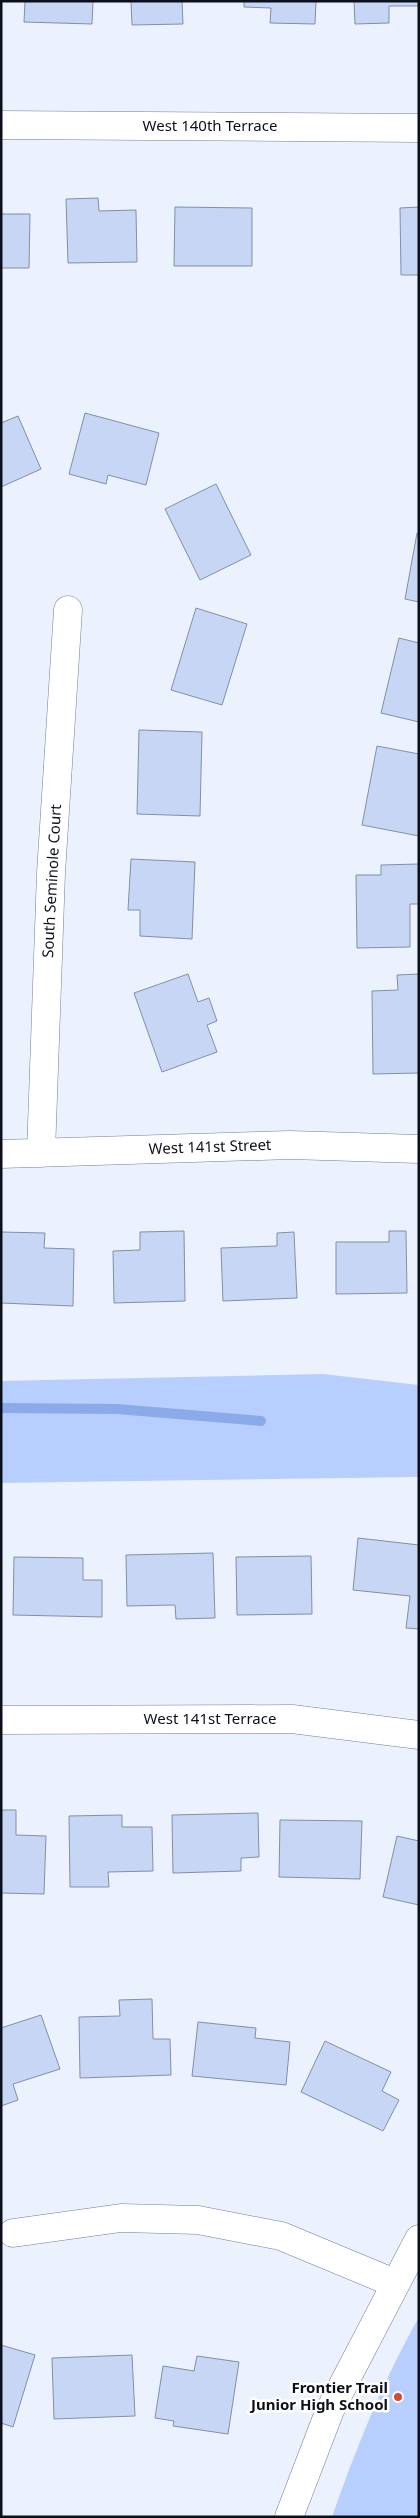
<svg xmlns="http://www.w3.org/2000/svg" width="420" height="2518" viewBox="0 0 420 2518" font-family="'Noto Sans',sans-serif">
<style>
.green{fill:#b7cffe}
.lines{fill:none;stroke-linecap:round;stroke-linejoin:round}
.stream{stroke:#8aaae9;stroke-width:10}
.building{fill:#c7d6f4;stroke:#808faa}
.minor-casing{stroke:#707e99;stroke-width:29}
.tertiary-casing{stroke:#707e99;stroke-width:29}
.minor{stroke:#fff;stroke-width:28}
.tertiary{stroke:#fff;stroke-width:28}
.poi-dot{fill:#d64a32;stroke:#fff;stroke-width:2}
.labels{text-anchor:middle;stroke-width:5;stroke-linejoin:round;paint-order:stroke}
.street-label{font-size:15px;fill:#0b101a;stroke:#fff}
.poi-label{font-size:15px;font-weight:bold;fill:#0b101a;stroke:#fff;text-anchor:end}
</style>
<rect width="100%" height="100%" fill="#ebf2fe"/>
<!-- green -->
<path class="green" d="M 323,1374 L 419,1385 L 419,1477 L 1,1483 L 1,1381 Z
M 419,2317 L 419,2517 L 332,2517 C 357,2446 382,2383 419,2317 Z"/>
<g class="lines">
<!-- stream -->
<path class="stream" d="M 1,1408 L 117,1409 L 261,1421"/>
</g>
<!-- building -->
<path class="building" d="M 25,1 L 93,1 L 92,24 L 24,22 Z
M 131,1 L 182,1 L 183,24 L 132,25 Z
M 244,1 L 316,1 L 315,24 L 270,23 L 271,8 L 244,7 Z
M 354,1 L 419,1 L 419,6 L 389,6 L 389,23 L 355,24 Z
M 98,198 L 99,211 L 136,210 L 137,262 L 68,263 L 66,199 Z
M 175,207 L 252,208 L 252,266 L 174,266 Z
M 419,207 L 419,275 L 401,275 L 400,208 Z
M 1,214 L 30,214 L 29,268 L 1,268 Z
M 85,413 L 159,433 L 146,485 L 108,475 L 106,484 L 69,474 Z
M 18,416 L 41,469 L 1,487 L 1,423 Z
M 216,484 L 251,555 L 200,580 L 165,509 Z
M 417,533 L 419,533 L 419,602 L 405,599 Z
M 196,608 L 247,624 L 222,705 L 171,690 Z
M 399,638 L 419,643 L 419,722 L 381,713 Z
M 139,730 L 202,732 L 200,816 L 137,814 Z
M 377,746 L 419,754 L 419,836 L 362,825 Z
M 131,859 L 195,862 L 192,939 L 140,936 L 140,910 L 128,910 Z
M 419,864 L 419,904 L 410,904 L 410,947 L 357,948 L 356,875 L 381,875 L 381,865 Z
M 188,974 L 198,1002 L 209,998 L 217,1021 L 207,1025 L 217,1052 L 162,1072 L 134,993 Z
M 419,974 L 419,1073 L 373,1074 L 372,991 L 398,990 L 397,975 Z
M 184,1231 L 185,1301 L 114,1303 L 113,1251 L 140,1250 L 140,1232 Z
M 389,1231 L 406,1231 L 407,1293 L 336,1294 L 336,1242 L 389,1242 Z
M 1,1232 L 45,1233 L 44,1248 L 74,1249 L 73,1306 L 1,1303 Z
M 294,1232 L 297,1298 L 223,1301 L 221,1248 L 277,1246 L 277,1233 Z
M 358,1538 L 419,1545 L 419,1629 L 406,1628 L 410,1596 L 353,1590 Z
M 213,1553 L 215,1618 L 176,1619 L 175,1605 L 127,1606 L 126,1555 Z
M 311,1556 L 312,1614 L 237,1615 L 236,1557 Z
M 14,1557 L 83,1558 L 83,1580 L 102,1580 L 102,1617 L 13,1615 Z
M 1,1810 L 16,1810 L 16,1835 L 46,1836 L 44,1894 L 1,1893 Z
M 258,1813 L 259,1857 L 241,1858 L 241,1871 L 173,1873 L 172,1815 Z
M 122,1815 L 122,1827 L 152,1827 L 153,1871 L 108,1872 L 109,1887 L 70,1887 L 69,1816 Z
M 280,1820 L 362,1821 L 360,1879 L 279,1877 Z
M 397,1836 L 419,1841 L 419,1905 L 383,1897 Z
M 152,1999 L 153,2039 L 170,2039 L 171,2075 L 80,2078 L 79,2017 L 120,2016 L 119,2000 Z
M 41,2015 L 60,2069 L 13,2084 L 18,2100 L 1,2106 L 1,2028 Z
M 198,2022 L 256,2028 L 255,2038 L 290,2042 L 286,2085 L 192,2076 Z
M 325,2041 L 391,2072 L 382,2091 L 399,2100 L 383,2131 L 301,2092 Z
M 1,2345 L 35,2355 L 13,2427 L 1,2423 Z
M 132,2355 L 135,2416 L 54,2419 L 52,2358 Z
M 197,2356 L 239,2362 L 228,2434 L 173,2426 L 174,2421 L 155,2418 L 163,2366 L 194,2371 Z"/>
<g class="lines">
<!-- minor casing -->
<g class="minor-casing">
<path id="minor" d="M 1,125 L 419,128
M 41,1153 L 51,873 L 68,610
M 1,1154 L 290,1145 L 419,1149
M 1,1720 L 292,1719 L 419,1735
M 13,2233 L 121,2218 L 198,2220 L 281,2236 L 394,2283"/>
</g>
<!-- tertiary casing -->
<g class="tertiary-casing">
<path id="tertiary" d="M 289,2517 L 330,2410 L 419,2239"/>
</g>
<!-- minor -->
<use href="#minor" class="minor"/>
<!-- tertiary -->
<use href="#tertiary" class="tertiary"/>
</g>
<!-- markers -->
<circle class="poi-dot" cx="398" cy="2397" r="5"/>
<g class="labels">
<!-- street labels -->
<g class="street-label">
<text x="210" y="131">West 140th Terrace</text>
<text transform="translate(52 881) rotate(-87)" y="5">South Seminole Court</text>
<text transform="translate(210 1147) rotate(-2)" y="5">West 141st Street</text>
<text x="210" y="1724">West 141st Terrace</text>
</g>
<!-- poi labels -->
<g class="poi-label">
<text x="388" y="2393">Frontier Trail<tspan x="388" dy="17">Junior High School</tspan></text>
</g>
</g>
<!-- border -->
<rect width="420" height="2518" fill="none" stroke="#0b101a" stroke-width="5"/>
</svg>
